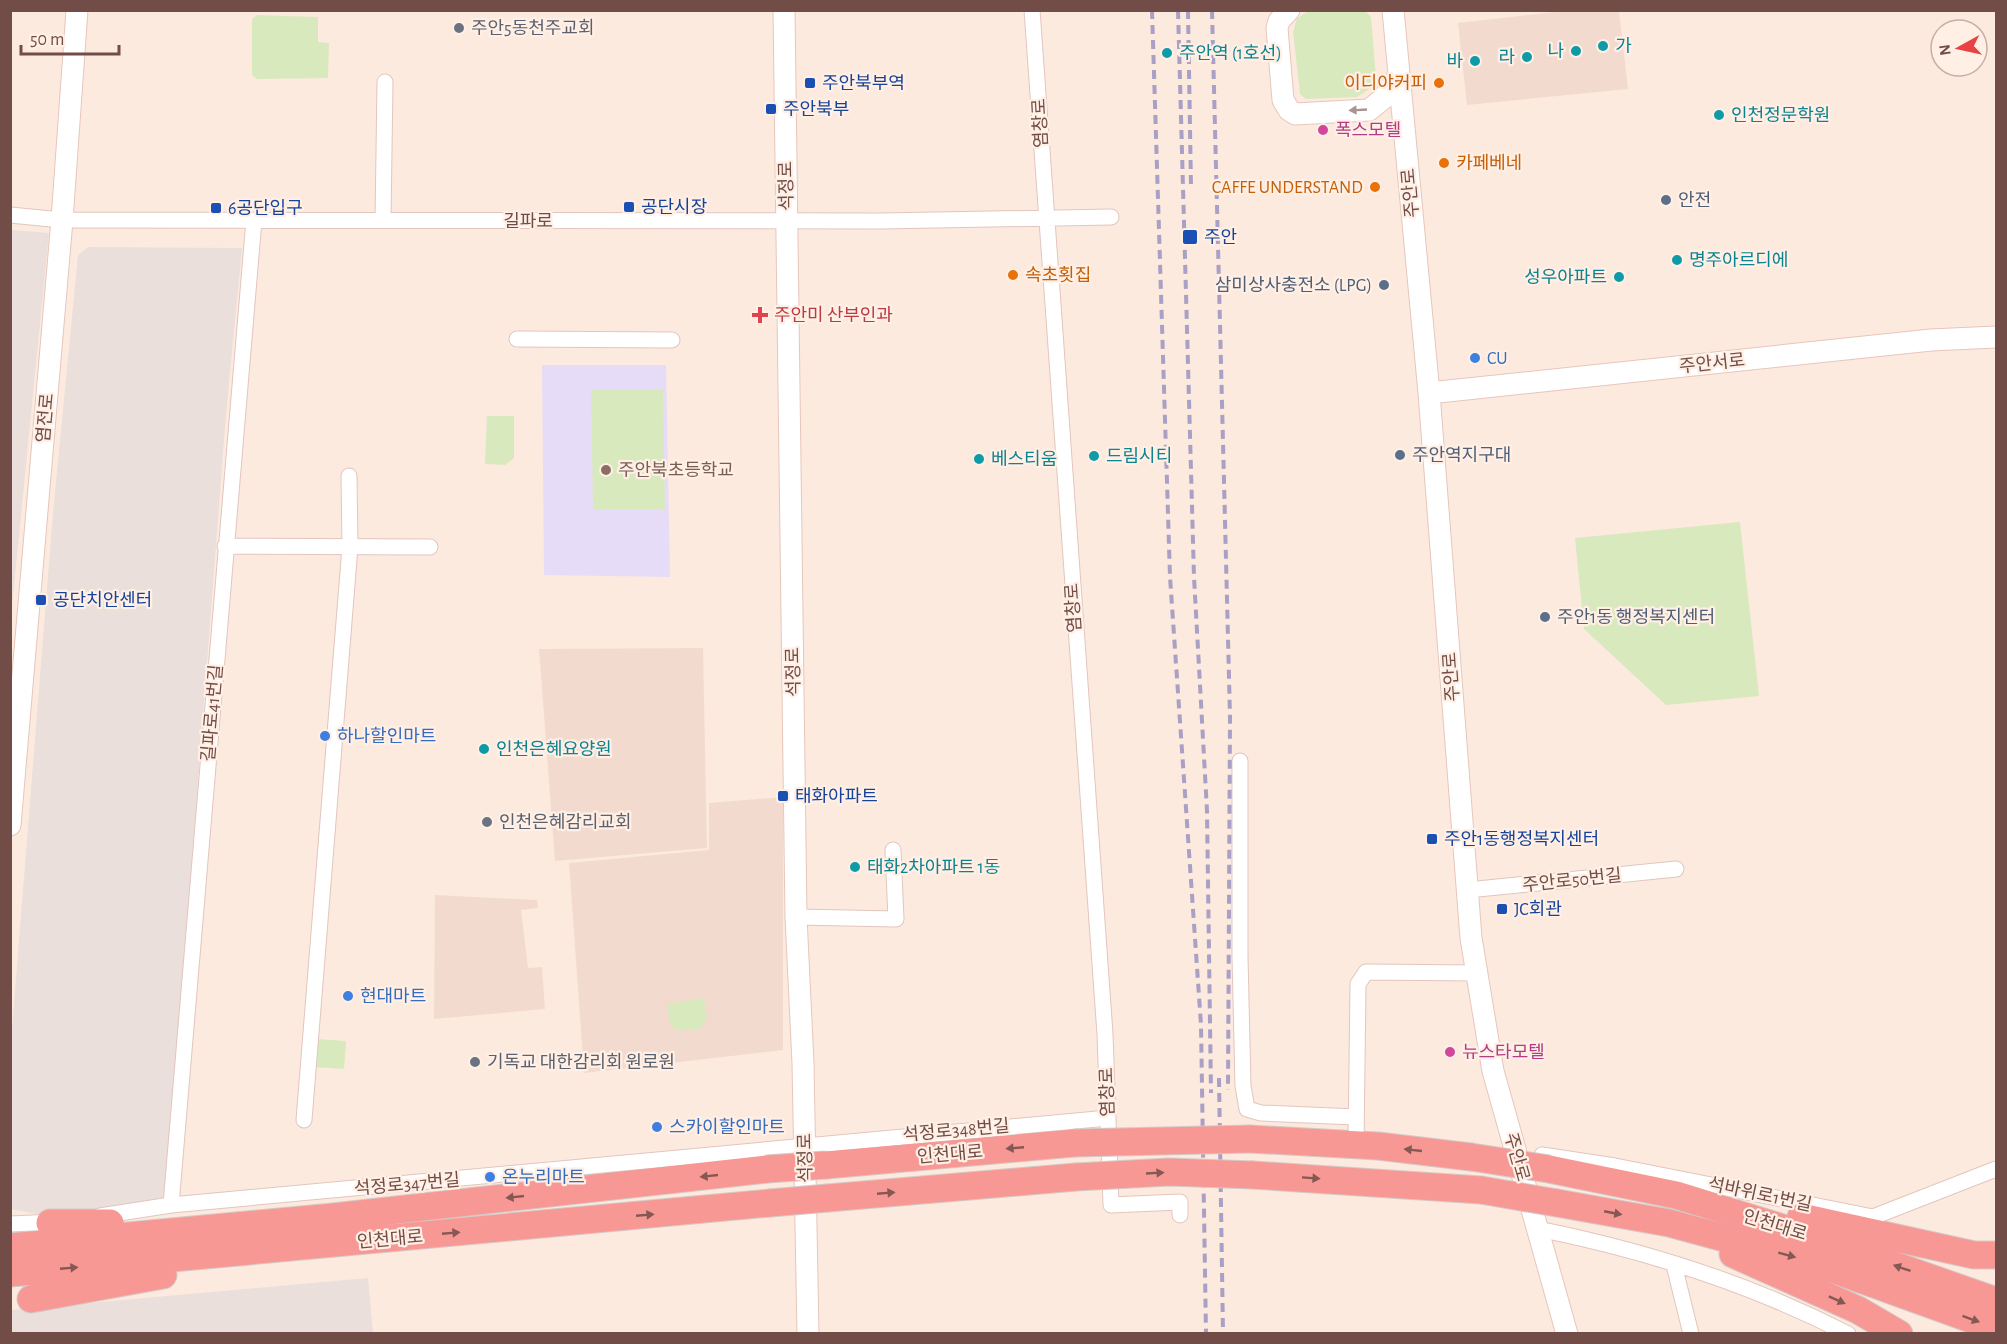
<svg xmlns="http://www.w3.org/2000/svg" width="2007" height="1344" viewBox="0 0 2007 1344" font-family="'Alegreya Sans','Noto Sans KR',sans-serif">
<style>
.residential{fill:#f3dace}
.industrial{fill:#eadfdb}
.education{fill:#e7dcf8}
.green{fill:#d9e9be}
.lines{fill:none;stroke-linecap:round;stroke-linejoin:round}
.street-casing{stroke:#e2c6be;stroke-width:17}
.secondary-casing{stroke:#e7c6bb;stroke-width:23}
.highway-casing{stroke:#d5cac8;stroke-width:29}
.street{stroke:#fff;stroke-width:15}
.secondary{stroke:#fff;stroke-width:21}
.highway{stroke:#f79895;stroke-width:27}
.rail{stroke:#aa9fc4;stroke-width:4;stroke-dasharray:9 6;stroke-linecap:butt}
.highway-bridge-casing{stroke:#d5cac8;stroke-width:29;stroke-linecap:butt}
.highway-bridge{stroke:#f79895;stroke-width:27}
.oneway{fill:#aa9491}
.oneway2{fill:#865853}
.worship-dot{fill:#6b7280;stroke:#ffefe5;stroke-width:2}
.culture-dot{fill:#0f9aa8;stroke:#ffefe5;stroke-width:2}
.transit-dot{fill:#1a4fb4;stroke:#ffefe5;stroke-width:2}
.food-dot{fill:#e8710a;stroke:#ffefe5;stroke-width:2}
.hotel-dot{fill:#d1479c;stroke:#ffefe5;stroke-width:2}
.service-dot{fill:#5c6f8a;stroke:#ffefe5;stroke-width:2}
.health-dot{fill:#e0444e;stroke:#ffefe5;stroke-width:2}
.shop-dot{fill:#3f7fe0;stroke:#ffefe5;stroke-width:2}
.education-dot{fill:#8d6e63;stroke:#ffefe5;stroke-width:2}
.labels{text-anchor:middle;stroke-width:4.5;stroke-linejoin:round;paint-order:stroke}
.worship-label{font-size:18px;fill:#5b616d;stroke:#ffefe5;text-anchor:start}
.culture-label{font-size:18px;fill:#0d838f;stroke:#ffefe5;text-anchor:start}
.transit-label{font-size:18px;fill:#164399;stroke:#ffefe5;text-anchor:start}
.food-label{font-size:18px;fill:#c56008;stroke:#ffefe5;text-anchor:end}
.street-label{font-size:18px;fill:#724d47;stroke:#ffefe5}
.hotel-label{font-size:18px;fill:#b23c85;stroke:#ffefe5;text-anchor:start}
.service-label{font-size:18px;fill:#4e5e75;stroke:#ffefe5;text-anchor:start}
.health-label{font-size:18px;fill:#be3a42;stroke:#ffefe5;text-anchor:start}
.shop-label{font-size:18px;fill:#366cbe;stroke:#ffefe5;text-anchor:start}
.education-label{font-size:18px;fill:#785e54;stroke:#ffefe5;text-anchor:start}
</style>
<rect width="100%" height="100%" fill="#fceadf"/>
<!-- residential -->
<path class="residential" d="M 1573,10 L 1619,11 L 1628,89 L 1467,105 L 1458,23 Z
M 703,648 L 707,848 L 555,861 L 539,649 Z
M 783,797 L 783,1050 L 584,1073 L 569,863 L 709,850 L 709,803 Z
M 435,895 L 537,900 L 538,908 L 521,910 L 528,968 L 542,967 L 545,1009 L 434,1019 Z"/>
<!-- industrial -->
<path class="industrial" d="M 11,230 L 49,233 L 11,616 L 10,230 Z
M 88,247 L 242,248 L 226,414 L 166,1200 L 42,1215 L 11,1209 L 11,1041 L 53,513 L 78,255 Z
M 368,1278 L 373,1333 L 11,1334 L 11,1310 Z"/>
<!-- education -->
<path class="education" d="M 542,365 L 666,365 L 670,577 L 544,575 Z"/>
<!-- green -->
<path class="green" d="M 1364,10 L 1371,17 L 1376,78 L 1374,86 L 1357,97 L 1306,99 L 1300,94 L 1293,32 L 1297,18 L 1309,11 Z
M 257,15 L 318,17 L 318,42 L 329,43 L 328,78 L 257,79 L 252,75 L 252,19 Z
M 591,389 L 663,389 L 665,509 L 593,510 Z
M 487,416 L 514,416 L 514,458 L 505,465 L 485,464 Z
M 1740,522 L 1759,696 L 1666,705 L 1584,629 L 1575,538 Z
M 704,998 L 707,1019 L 699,1029 L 678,1031 L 670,1025 L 667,1004 Z
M 316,1039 L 346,1041 L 344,1069 L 314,1067 Z"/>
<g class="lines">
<!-- street casing -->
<g class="street-casing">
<path id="street" d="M 1032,10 L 1105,1034 L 1111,1205 L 1180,1202 L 1180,1215
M 10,215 L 62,220 L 881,221 L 1111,217
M 383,220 L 385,82
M 517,339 L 672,340
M 225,546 L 430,547
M 1240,761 L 1240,957 L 1243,1086 L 1247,1109 L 1261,1113 L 1356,1117
M 1468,890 L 1676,869
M 796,917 L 896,919 L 893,850
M 304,1120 L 350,547 L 349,476
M 1356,1145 L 1358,984 L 1366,972 L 1476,973
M 1542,1155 L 1615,1166 L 1873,1217 L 1996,1169
M 171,1205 L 254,220
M 100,1216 L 171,1205 L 1108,1118
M 10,1224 L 55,1222
M 1538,1229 C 1643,1250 1751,1284 1848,1334
M 1674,1265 L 1691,1334"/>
</g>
<!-- secondary casing -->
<g class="secondary-casing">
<path id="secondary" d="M 784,10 L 796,917 L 803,1063 L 808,1334
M 1289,10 L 1279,21 L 1277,28 L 1283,100 L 1289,110 L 1295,114 L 1369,110 L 1384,98 L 1399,75
M 1393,10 L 1429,393 L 1471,938 L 1493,1071 L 1567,1334
M 1429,393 L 1931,340 L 1996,337
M 10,825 L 62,220 L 77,10"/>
</g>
<!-- highway casing -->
<g class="highway-casing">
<path id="highway" d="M 1250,1139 L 1378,1146 L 1471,1157
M 826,1165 L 1074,1143
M 1549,1169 L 1676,1195 L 1828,1242 L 1996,1301
M 1253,1175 L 1481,1190
M 828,1198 L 1076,1177
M 1557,1203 L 1669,1223 L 1816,1263 L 1996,1328
M 1801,1217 L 1974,1255 L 1996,1255
M 50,1223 L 110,1223
M 10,1247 L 333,1217 L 767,1169
M 1733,1254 L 1858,1310 L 1899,1334
M 10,1273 L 770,1203
M 31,1299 L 163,1275"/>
</g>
<!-- street -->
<use href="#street" class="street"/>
<!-- secondary -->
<use href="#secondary" class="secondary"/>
<!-- highway -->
<use href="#highway" class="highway"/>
<!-- rail -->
<path class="rail" d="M 1152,10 L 1170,577 L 1201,1025 L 1206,1334
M 1178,10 L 1194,577 L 1207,811 L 1211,1093
M 1188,10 L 1191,187
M 1212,10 L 1230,717 L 1228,1090
M 1219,1078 L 1223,1334"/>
<!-- highway-bridge casing -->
<g class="highway-bridge-casing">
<path id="highway-bridge" d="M 1074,1143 L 1250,1139
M 1471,1157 L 1549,1169
M 767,1169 L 826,1165
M 1076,1177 L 1169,1172 L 1253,1175
M 1481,1190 L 1557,1203
M 770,1203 L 828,1198"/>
</g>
<!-- highway-bridge -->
<use href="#highway-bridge" class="highway-bridge"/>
</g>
<!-- one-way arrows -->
<defs><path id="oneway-solid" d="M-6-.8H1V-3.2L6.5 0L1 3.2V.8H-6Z" transform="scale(1.5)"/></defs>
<use class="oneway" href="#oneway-solid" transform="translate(1358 110) rotate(177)"/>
<g class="oneway2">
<use href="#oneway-solid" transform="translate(1015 1148) rotate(175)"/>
<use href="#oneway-solid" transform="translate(1413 1150) rotate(-174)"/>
<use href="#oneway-solid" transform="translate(1155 1173) rotate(-3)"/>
<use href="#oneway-solid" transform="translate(709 1176) rotate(174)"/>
<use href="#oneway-solid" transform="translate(1311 1178) rotate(4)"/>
<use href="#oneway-solid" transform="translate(886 1193) rotate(-5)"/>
<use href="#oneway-solid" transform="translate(515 1197) rotate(174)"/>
<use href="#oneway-solid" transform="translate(1613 1213) rotate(11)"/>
<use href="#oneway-solid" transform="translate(645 1215) rotate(-5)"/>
<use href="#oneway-solid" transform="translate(451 1233) rotate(-5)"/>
<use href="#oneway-solid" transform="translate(1787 1255) rotate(15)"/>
<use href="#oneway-solid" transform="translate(69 1268) rotate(-5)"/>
<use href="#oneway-solid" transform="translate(1902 1268) rotate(-161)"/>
<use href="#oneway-solid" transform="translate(1837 1300) rotate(24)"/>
<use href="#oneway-solid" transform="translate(1971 1319) rotate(20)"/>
</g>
<!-- markers -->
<g class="worship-dot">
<circle cx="459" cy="28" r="6"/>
<circle cx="487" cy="822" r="6"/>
<circle cx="475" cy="1062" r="6"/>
</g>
<g class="culture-dot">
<circle cx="1603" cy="46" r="6"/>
<circle cx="1576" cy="51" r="6"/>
<circle cx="1167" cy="53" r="6"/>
<circle cx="1527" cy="57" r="6"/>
<circle cx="1475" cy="61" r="6"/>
<circle cx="1719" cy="115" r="6"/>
<circle cx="1677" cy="260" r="6"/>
<circle cx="1619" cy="277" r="6"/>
<circle cx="1094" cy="456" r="6"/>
<circle cx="979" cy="459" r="6"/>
<circle cx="484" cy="749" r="6"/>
<circle cx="855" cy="867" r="6"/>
</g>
<g class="transit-dot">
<rect x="804" y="77" width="12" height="12" rx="3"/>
<rect x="765" y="103" width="12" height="12" rx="3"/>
<rect x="623" y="201" width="12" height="12" rx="3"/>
<rect x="210" y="202" width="12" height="12" rx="3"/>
<rect x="1182" y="229" width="16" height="16" rx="3"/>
<rect x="35" y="594" width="12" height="12" rx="3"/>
<rect x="777" y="790" width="12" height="12" rx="3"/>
<rect x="1426" y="833" width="12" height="12" rx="3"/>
<rect x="1496" y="903" width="12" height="12" rx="3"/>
</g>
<g class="food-dot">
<circle cx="1439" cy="83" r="6"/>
<circle cx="1444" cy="163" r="6"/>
<circle cx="1375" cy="187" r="6"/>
<circle cx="1013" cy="275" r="6"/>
</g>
<g class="hotel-dot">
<circle cx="1323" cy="130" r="6"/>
<circle cx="1450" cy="1052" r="6"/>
</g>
<g class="service-dot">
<circle cx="1666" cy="200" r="6"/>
<circle cx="1384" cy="285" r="6"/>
<circle cx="1400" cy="455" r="6"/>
<circle cx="1545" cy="617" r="6"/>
</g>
<path class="health-dot" d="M757 306h6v6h6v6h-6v6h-6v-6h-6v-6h6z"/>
<g class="shop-dot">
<circle cx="1475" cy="358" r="6"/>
<circle cx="325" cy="736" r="6"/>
<circle cx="348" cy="996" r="6"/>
<circle cx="657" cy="1127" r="6"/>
<circle cx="490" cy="1177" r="6"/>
</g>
<circle class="education-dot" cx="606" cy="470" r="6"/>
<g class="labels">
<!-- worship labels -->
<g class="worship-label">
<text x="471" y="34">주안5동천주교회</text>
<text x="499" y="828">인천은혜감리교회</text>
<text x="487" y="1068">기독교 대한감리회 원로원</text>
</g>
<!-- culture labels -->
<g class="culture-label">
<text x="1615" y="52">가</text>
<text x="1564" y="57" text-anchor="end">나</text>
<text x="1179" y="59">주안역 (1호선)</text>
<text x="1515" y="63" text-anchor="end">라</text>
<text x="1463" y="67" text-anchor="end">바</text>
<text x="1731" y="121">인천정문학원</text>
<text x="1689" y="266">명주아르디에</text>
<text x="1607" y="283" text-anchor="end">성우아파트</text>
<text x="1106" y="462">드림시티</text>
<text x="991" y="465">베스티움</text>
<text x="496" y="755">인천은혜요양원</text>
<text x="867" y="873">태화2차아파트 1동</text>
</g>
<!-- transit labels -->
<g class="transit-label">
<text x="822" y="89">주안북부역</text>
<text x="783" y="115">주안북부</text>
<text x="641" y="213">공단시장</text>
<text x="228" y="214">6공단입구</text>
<text x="1204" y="243">주안</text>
<text x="53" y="606">공단치안센터</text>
<text x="795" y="802">태화아파트</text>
<text x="1444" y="845">주안1동행정복지센터</text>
<text x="1514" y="915">JC회관</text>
</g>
<!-- food labels -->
<g class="food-label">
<text x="1427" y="89">이디야커피</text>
<text x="1456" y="169" text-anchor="start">카페베네</text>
<text x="1363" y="193">CAFFE UNDERSTAND</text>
<text x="1025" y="281" text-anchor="start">속초횟집</text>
</g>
<!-- street labels -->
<g class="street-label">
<text transform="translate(1040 123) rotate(-93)" y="6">염창로</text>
<text transform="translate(786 186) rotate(-91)" y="6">석정로</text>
<text transform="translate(1410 193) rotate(-95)" y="6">주안로</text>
<text x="528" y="227">길파로</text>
<text transform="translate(1712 363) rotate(-6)" y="6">주안서로</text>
<text transform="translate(45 418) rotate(-85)" y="6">염전로</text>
<text transform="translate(1073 608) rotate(-94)" y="6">염창로</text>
<text transform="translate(793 672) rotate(-91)" y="6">석정로</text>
<text transform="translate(1451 677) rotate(-94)" y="6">주안로</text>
<text transform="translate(212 713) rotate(-85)" y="6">길파로41번길</text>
<text transform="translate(1572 880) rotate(-6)" y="6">주안로50번길</text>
<text transform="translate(1107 1092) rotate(-92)" y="6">염창로</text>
<text transform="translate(956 1130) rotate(-5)" y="6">석정로348번길</text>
<text transform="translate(950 1154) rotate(-5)" y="6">인천대로</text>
<text transform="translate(1517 1157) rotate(74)" y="6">주안로</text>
<text transform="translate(805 1158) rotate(-91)" y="6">석정로</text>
<text transform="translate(407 1184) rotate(-5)" y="6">석정로347번길</text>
<text transform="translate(1760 1194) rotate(12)" y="6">석바위로1번길</text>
<text transform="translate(1775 1225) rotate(17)" y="6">인천대로</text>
<text transform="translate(390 1239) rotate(-5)" y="6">인천대로</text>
</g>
<!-- hotel labels -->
<g class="hotel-label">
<text x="1335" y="136">폭스모텔</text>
<text x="1462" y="1058">뉴스타모텔</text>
</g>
<!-- service labels -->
<g class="service-label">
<text x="1678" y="206">안전</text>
<text x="1372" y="291" text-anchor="end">삼미상사충전소 (LPG)</text>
<text x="1412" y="461">주안역지구대</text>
<text x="1557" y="623">주안1동 행정복지센터</text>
</g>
<!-- health labels -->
<g class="health-label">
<text x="774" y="321">주안미 산부인과</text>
</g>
<!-- shop labels -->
<g class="shop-label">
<text x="1487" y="364">CU</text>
<text x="337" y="742">하나할인마트</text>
<text x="360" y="1002">현대마트</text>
<text x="669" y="1133">스카이할인마트</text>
<text x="502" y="1183">온누리마트</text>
</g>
<!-- education labels -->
<g class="education-label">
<text x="618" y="476">주안북초등학교</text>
</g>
</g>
<!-- border -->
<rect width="2007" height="1344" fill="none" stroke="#724d47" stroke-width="24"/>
<!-- north arrow -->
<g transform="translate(1959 48) rotate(262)"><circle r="28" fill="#ffefe5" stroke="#c7aea6" stroke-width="1.5"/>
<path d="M0-4.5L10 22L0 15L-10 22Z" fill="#e74344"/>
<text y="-9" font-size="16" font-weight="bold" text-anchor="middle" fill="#724d47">N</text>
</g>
<!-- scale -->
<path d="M21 45v9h98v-9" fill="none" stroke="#724d47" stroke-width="3"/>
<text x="30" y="45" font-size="18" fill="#724d47" stroke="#ffefe5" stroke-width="4.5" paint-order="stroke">50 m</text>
</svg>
